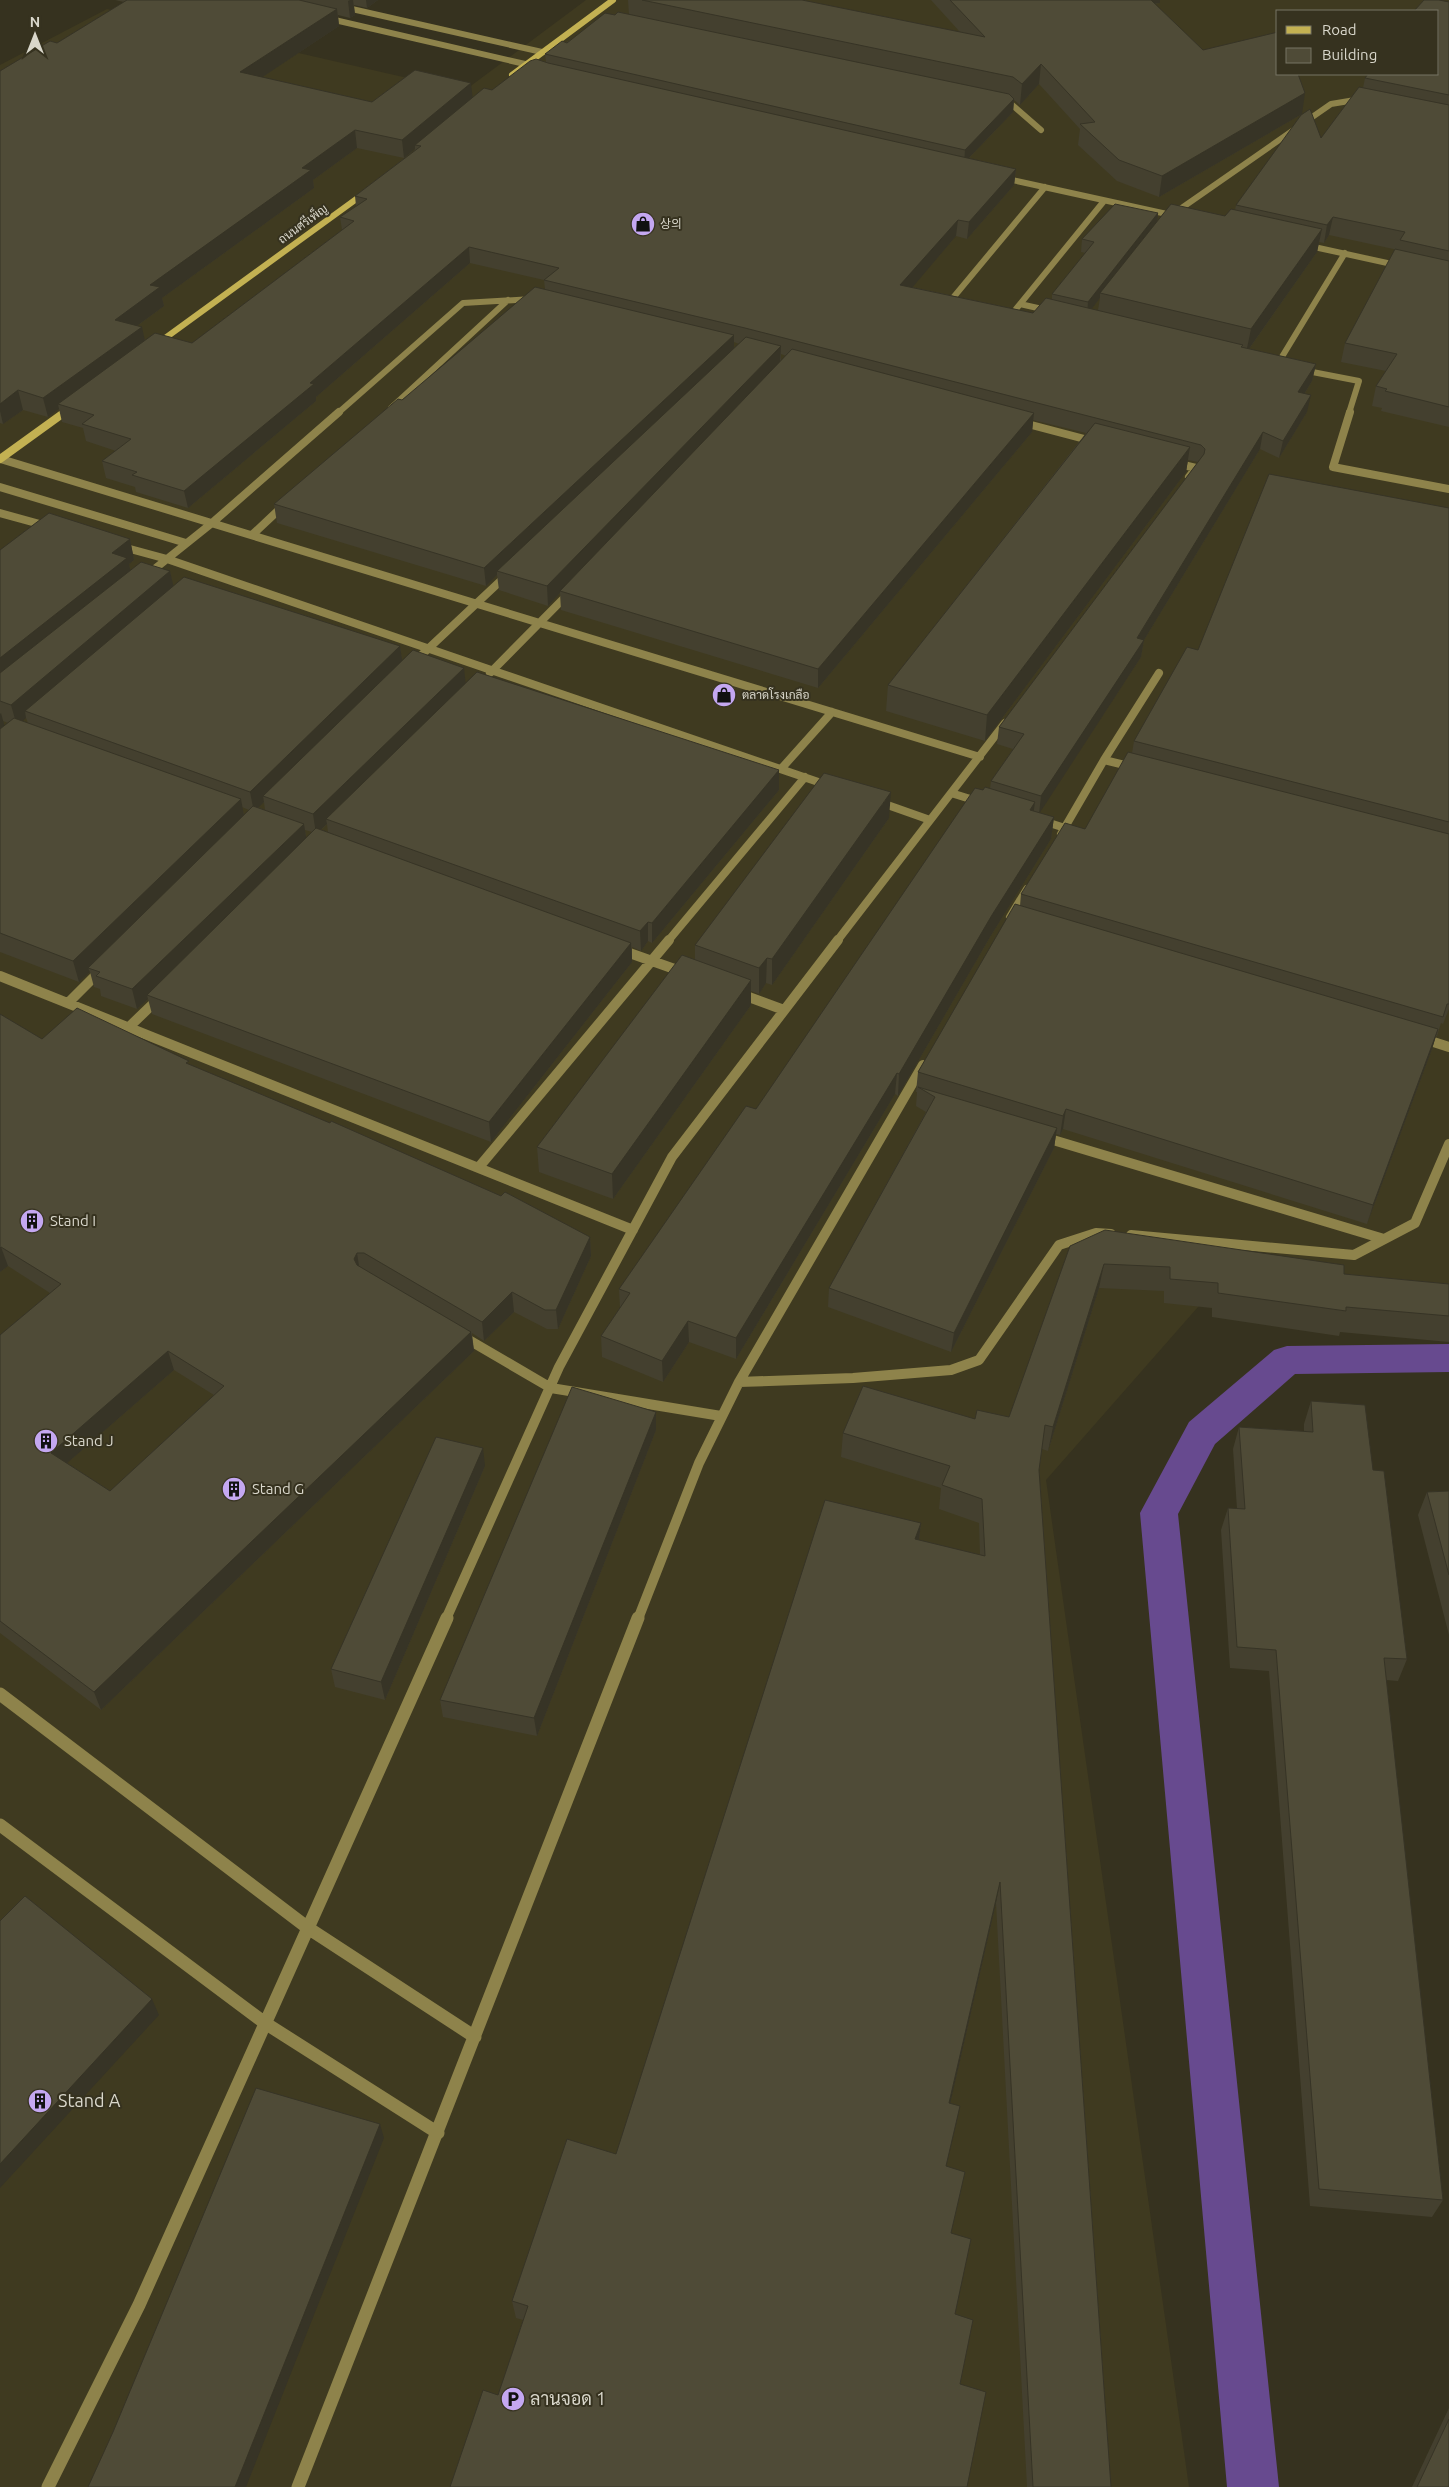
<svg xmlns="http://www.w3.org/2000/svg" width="1449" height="2487" viewBox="0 0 1449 2487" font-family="Ubuntu,'Noto Sans KR',Sarabun,sans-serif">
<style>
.built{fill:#3f3a20;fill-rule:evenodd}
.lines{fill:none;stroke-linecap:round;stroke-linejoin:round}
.canal{fill:#674a8f;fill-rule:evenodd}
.service-far3{stroke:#8e834b;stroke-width:6}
.service-far2{stroke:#8e834b;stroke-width:8}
.service-far1{stroke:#8e834b;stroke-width:10}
.service{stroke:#8e834b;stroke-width:13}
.minor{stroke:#8e834b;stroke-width:6}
.secondary-far1{stroke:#c3b152;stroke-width:6}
.secondary{stroke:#c3b152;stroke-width:8}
.wall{fill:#44402f;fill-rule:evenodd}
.shaded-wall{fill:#373426}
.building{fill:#4f4b37;stroke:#373426;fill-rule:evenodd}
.labels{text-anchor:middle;stroke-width:4;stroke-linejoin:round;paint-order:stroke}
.far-street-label{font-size:12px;fill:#d9d7cb;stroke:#36321f}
.far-poi-label{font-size:12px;fill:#d9d7cb;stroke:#36321f;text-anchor:start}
.poi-label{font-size:15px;fill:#d9d7cb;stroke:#36321f;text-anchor:start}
.near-poi-label{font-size:18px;fill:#d9d7cb;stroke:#36321f;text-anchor:start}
</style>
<rect width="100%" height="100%" fill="#36321f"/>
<!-- built -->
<path class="built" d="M 586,0 L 1449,0 L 1449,1311 L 1205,1299 L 1046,1480 L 1189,2487 L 0,2487 L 0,65 L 107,9 L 464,91 ZM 1278,11 L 1438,11 L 1438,74 L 1278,74 Z"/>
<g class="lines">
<!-- canal -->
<path class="canal" d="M 1449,1344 L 1449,1372 L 1295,1374 L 1215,1444 L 1178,1514 L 1279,2487 L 1227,2487 L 1140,1513 L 1189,1422 L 1274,1350 L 1287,1346 Z"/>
<!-- service-far3 -->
<path class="service-far3" d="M 1002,101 L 1010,103 L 1041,130
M 1003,178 L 1176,216
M 1173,214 L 1331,104 L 1355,100 L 1362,102
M 1305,245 L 1401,266
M 960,301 L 952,299 L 1045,187
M 1020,304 L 1051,311
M 1016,309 L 1104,201
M 1274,365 L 1277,365 L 1345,253
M 1302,370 L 1359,381 L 1349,413
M 391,408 L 508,300
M 338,413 L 463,303 L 533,299"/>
<!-- service-far2 -->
<path class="service-far2" d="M 1350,412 L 1333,467 L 1449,489
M 1020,422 L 1096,442
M 1,459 L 980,757
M 1175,463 L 1196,468 L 1189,477
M 0,487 L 186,543
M 0,513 L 47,526
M 252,535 L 284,505
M 119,546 L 167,559 L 830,786
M 147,575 L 212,523 L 339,412
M 413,663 L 508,574
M 490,673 L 569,593
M 1104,760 L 1133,767
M 781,769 L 832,712
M 951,793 L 980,802
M 879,802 L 930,820
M 1040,820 L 1065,828
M 1061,834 L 1104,760 L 1159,673
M 1010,917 L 1027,889
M 668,941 L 805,777
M 837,941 L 1005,723"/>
<!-- service-far1 -->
<path class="service-far1" d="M 621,950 L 683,972
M 0,976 L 633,1230
M 738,993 L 784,1010
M 68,1003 L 101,970
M 128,1028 L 158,999
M 1421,1038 L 1449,1047
M 1043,1137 L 1384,1239
M 479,1167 L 669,940
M 1131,1235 L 1354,1255 L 1415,1223 L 1449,1144
M 462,1336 L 551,1388 L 721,1416
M 739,1382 L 853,1378 L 951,1370 L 979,1360 L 1059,1245 L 1096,1233 L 1111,1234
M 446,1619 L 559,1367 L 672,1157 L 838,940
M 638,1619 L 699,1463 L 739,1382 L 923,1065"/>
<!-- service -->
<path class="service" d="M 0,1694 L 308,1928 L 475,2037
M 0,1825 L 265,2023 L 438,2133
M 48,2487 L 139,2305 L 447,1618
M 298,2487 L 638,1618"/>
<!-- minor -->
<path class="minor" d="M 343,7 L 542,52
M 326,18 L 525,64"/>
<!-- secondary-far1 -->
<path class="secondary-far1" d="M 512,75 L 613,0
M 157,344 L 366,192
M 63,413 L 71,407"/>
<!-- secondary -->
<path class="secondary" d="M 0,459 L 65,412"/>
</g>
<!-- wall -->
<path class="wall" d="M 115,0 L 378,0 L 367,8 L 354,5 L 355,15 L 350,18 L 338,15 L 339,26 L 262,77 L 372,102 L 472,97 L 492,90 L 546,62 L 545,54 L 615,15 L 629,15 L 628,0 L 802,0 L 960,32 L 931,0 L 1160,0 L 1160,3 L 1155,4 L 1203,50 L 1302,114 L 1159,197 L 1117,181 L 1078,145 L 1080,129 L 1039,84 L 1020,105 L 1014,100 L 1013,112 L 969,158 L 1016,169 L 1014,185 L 967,239 L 956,236 L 912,287 L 1033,313 L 1052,300 L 1052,294 L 1086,253 L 1081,252 L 1082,239 L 1158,213 L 1157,222 L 1225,216 L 1235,210 L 1236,205 L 1321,138 L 1363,88 L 1365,78 L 1449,2 L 1449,427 L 1381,411 L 1382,408 L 1372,406 L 1376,386 L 1386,371 L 1341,362 L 1345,343 L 1398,250 L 1329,235 L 1324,243 L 1319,242 L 1317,252 L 1249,349 L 1316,364 L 1312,381 L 1305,393 L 1307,412 L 1279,458 L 1260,449 L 1144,640 L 1141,657 L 1039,813 L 1054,817 L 1051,839 L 990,937 L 898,1096 L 895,1094 L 736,1359 L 689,1342 L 663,1382 L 602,1357 L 601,1336 L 620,1308 L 619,1289 L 756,1109 L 983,790 L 990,789 L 991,781 L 1013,749 L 997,744 L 999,727 L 1198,462 L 1188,460 L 1186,472 L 985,741 L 886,711 L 888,685 L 1086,433 L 1033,420 L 1032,432 L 818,688 L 561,610 L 560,593 L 548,606 L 499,590 L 497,575 L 486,586 L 277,523 L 274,504 L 402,400 L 545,289 L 544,280 L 470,263 L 316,397 L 316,401 L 188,508 L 136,492 L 135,487 L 106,478 L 102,461 L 116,451 L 86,441 L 83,428 L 62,422 L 59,409 L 48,417 L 23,410 L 3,424 L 0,423 L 0,71 L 57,43 L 124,2 ZM 357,148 L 404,158 L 415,149 L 415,150 L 355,196 L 356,206 L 340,217 L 342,230 L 192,343 L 145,340 L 137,326 L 164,306 L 162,298 L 314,188 L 313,180 ZM 1100,298 L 1098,310 L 1091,309 ZM 734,342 L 739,344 L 734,348 ZM 781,354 L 786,356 L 781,361 Z
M 1449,508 L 1449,1009 L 1443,1024 L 1441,1023 L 1437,1036 L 1436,1036 L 1432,1049 L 1367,1224 L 1063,1129 L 1060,1135 L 1056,1134 L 1054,1148 L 951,1352 L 828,1307 L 829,1288 L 926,1112 L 916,1106 L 917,1092 L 916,1092 L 918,1072 L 1020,906 L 1021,894 L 1085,829 L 1132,753 L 1134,741 L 1198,650 Z
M 130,539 L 134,560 L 129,564 L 130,571 L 170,571 L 173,586 L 400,646 L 402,661 L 779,790 L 652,943 L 648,941 L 641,951 L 632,947 L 632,962 L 491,1142 L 152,1014 L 148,999 L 137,1009 L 101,996 L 100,989 L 94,987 L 90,972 L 79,982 L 0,952 L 0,550 ZM 26,718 L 28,723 L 22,721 ZM 3,721 L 8,723 L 4,726 ZM 264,802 L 265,810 L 258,807 ZM 242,807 L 249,810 L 244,815 ZM 327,824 L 328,832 L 321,830 ZM 305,830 L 312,832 L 306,838 Z
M 889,818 L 772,985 L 766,983 L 759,994 L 751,991 L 751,1005 L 613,1199 L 539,1172 L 537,1147 L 695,960 L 695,945 Z
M 0,1014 L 42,1039 L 190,1065 L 590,1237 L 591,1256 L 558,1329 L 547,1329 L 514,1312 L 484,1341 L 472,1333 L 474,1351 L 101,1710 L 0,1633 L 0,1335 L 50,1293 L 8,1266 L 0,1272 ZM 174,1370 L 214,1395 L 110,1491 L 67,1463 Z
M 1070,1246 L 1344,1274 L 1449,1284 L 1449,1342 L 1340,1332 L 1339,1336 L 1212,1317 L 1212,1308 L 1164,1303 L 1164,1291 L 1099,1288 L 1048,1451 L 1042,1449 L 1039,1470 L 1111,2487 L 1027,2487 L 996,1903 L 950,2104 L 956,2125 L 498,2395 L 523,2320 L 516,2318 L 512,2301 L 616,2154 L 921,1523 L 919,1540 L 980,1555 L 979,1523 L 939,1509 L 941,1488 L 841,1457 L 843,1433 L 975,1419 L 1009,1417 Z
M 1311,1401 L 1373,1470 L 1407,1659 L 1398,1681 L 1386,1680 L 1443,2200 L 1432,2217 L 1310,2206 L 1269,1671 L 1230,1668 L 1221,1530 L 1228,1508 L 1237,1509 L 1233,1449 L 1239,1427 L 1304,1431 L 1304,1424 Z
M 656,1412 L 656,1430 L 537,1736 L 443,1717 L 440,1700 Z
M 485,1466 L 385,1700 L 335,1687 L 331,1669 Z
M 1449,1491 L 1449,1635 L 1418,1515 L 1427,1492 Z
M 1449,2408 L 1449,2487 L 1412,2487 Z"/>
<!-- shaded-wall -->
<path class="shaded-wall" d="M 350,0 L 353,0 L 355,15 L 350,18 L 348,1 Z
M 366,0 L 378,0 L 367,8 Z
M 1135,0 L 1160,0 L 1160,3 L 1134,6 Z
M 337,9 L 339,26 L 243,90 L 240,72 Z
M 1041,64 L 1039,84 L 1020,105 L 1022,84 Z
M 471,83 L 473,101 L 415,145 L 415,149 L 404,158 L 402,140 Z
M 1305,93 L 1302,114 L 1159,197 L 1162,176 Z
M 1014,99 L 1013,112 L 964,163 L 965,150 Z
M 355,130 L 357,148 L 313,180 L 314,188 L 162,298 L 164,306 L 119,339 L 115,320 L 150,285 L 302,168 Z
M 1016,169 L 1014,185 L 967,239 L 969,222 Z
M 1158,213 L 1157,225 L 1100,293 L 1100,298 L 1087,315 L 1088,302 Z
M 1333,217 L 1329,235 L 1324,243 L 1327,225 Z
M 958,220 L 956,236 L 900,302 L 900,285 Z
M 1322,229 L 1317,252 L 1246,353 L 1251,329 Z
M 469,247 L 470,263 L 316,397 L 316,401 L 188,508 L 184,491 Z
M 142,327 L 146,346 L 58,404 L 59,409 L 48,417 L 43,398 Z
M 734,335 L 734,353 L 497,571 L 497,575 L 486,586 L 484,568 Z
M 781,346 L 780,365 L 560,591 L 560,593 L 548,606 L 547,586 Z
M 1316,364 L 1312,381 L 1295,409 L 1298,392 Z
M 18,390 L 23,410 L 3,424 L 0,411 L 0,404 Z
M 1311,395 L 1307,412 L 1279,458 L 1283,441 Z
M 1034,413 L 1032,432 L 818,688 L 818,669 Z
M 1263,432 L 1260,449 L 1144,640 L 1141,657 L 1039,814 L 1041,796 Z
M 1190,447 L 1186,472 L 985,741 L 987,715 Z
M 130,539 L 134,560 L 129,564 L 132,579 L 0,683 L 0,658 L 112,553 Z
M 170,571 L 175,593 L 25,711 L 26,718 L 17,726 L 11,705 Z
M 400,646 L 403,666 L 263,796 L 264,802 L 254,812 L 250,792 Z
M 464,668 L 466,687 L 326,819 L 327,824 L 316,834 L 313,814 Z
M 1,713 L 7,735 L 0,741 L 0,714 Z
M 779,770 L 779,790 L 652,943 L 652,923 Z
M 891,792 L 889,818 L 772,985 L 772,959 Z
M 241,799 L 245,821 L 88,968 L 90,972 L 79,982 L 73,961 Z
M 1035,802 L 1032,824 L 1030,810 Z
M 1054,817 L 1051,839 L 990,937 L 898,1096 L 899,1074 L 992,915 Z
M 304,824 L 307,843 L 147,995 L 148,999 L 137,1009 L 132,989 Z
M 648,922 L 648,941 L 641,951 L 640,931 Z
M 631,943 L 632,962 L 491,1142 L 489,1122 Z
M 767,958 L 766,983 L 759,994 L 759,968 Z
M 751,980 L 751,1005 L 613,1199 L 612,1174 Z
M 1438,1029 L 1432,1049 L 1367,1224 L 1373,1205 Z
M 897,1073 L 895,1094 L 736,1359 L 736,1338 Z
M 1066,1109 L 1063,1129 L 1060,1135 L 1063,1116 Z
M 1057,1128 L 1054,1148 L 951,1352 L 954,1333 Z
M 590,1237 L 591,1256 L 558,1329 L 556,1310 Z
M 1,1247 L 8,1266 L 0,1272 L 0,1248 Z
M 357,1253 L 360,1272 L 354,1259 Z
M 1104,1264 L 1099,1288 L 1048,1451 L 1053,1427 Z
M 512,1292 L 514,1312 L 484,1341 L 482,1322 Z
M 688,1321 L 689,1342 L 663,1382 L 662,1361 Z
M 471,1332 L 474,1351 L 101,1710 L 94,1692 Z
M 168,1351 L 174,1370 L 58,1471 L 51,1453 Z
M 656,1412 L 656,1430 L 537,1736 L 534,1718 Z
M 483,1448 L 485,1466 L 385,1700 L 381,1682 Z
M 921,1523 L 918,1547 L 915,1539 Z
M 1000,1882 L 996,1903 L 946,2122 L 949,2103 Z
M 152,1999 L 159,2015 L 0,2188 L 0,2164 Z
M 960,2106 L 956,2125 L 942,2184 L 946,2166 Z
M 380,2124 L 384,2138 L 246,2487 L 235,2487 Z"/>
<!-- building -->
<path class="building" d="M 127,0 L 299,0 L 337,9 L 240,72 L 372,102 L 415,70 L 471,83 L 402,140 L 355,130 L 302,168 L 311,170 L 150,285 L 160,287 L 115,320 L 142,327 L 43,398 L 18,390 L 0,404 L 0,71 L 50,41 L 57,43 Z
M 642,0 L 802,0 L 985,37 L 950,0 L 1151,0 L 1203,50 L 1278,32 L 1278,74 L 1298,74 L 1305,93 L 1162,176 L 1119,160 L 1080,124 L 1095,122 L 1041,64 L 1022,84 L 1013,77 Z
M 1424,0 L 1439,0 L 1449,2 L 1449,95 L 1365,78 L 1368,74 L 1438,74 L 1438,11 L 1414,11 Z
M 618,12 L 1009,94 L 1014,99 L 965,150 L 545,54 L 562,41 L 567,43 L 605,13 L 615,15 Z
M 536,59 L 548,63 L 1016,169 L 969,222 L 958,220 L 900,285 L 1033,313 L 1046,298 L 1243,345 L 1241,347 L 1316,364 L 1298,392 L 1311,395 L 1283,441 L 1263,432 L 1137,638 L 1144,640 L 1041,796 L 991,781 L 1024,734 L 999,727 L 1204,454 L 1205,449 L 1201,445 L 745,328 L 544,280 L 559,268 L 469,247 L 310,383 L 314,384 L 184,491 L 132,475 L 137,472 L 102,461 L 131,439 L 82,424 L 94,415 L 58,404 L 155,333 L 192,343 L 354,221 L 340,217 L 367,199 L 355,196 L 421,146 L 415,145 L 484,88 L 492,90 L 530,61 Z
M 1359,87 L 1449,105 L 1449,251 L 1400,240 L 1405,232 L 1333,217 L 1327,225 L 1236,205 L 1301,115 L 1310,109 L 1321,138 Z
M 1115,204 L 1158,213 L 1088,302 L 1052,294 L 1094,242 L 1082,239 Z
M 1171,204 L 1225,216 L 1231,209 L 1322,229 L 1251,329 L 1100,293 Z
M 1395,249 L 1449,261 L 1449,407 L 1385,391 L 1387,389 L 1376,386 L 1397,354 L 1345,343 Z
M 535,287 L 734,335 L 484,568 L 274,504 L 398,399 L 402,400 Z
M 746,337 L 781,346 L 547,586 L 497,571 Z
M 792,349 L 1034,413 L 818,669 L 560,591 Z
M 1095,423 L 1190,447 L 987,715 L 888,685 Z
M 1269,474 L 1449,508 L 1449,822 L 1134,741 L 1187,647 L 1198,650 Z
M 49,513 L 130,539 L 112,553 L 127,558 L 0,658 L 0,550 Z
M 141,562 L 170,571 L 11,705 L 0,701 L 0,673 Z
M 184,577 L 400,646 L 250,792 L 25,711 Z
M 413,650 L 464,668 L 313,814 L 263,796 Z
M 477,672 L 779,770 L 652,923 L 648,922 L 640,931 L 326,819 Z
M 14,718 L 241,799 L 73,961 L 0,933 L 0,729 Z
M 1128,752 L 1449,834 L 1449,1004 L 1447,1004 L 1443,1017 L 1021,894 L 1065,823 L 1085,829 Z
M 824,773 L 891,792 L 772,959 L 767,958 L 759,968 L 695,945 Z
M 985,787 L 1035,802 L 1030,810 L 1054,817 L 992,915 L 899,1074 L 897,1073 L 736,1338 L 688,1321 L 662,1361 L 601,1336 L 630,1293 L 619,1289 L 746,1106 L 756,1109 L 975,788 L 983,790 Z
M 253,806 L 304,824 L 132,989 L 96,976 L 100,972 L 88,968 Z
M 316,828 L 631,943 L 489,1122 L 147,995 Z
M 1015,904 L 1438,1029 L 1373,1205 L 1066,1109 L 1063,1116 L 918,1072 Z
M 682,955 L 751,980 L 612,1174 L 537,1147 Z
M 77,1008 L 189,1061 L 186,1063 L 330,1123 L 331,1121 L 501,1196 L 505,1192 L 590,1237 L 556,1310 L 545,1310 L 512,1292 L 482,1322 L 364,1253 L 357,1253 L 354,1259 L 357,1265 L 471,1332 L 94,1692 L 0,1621 L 0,1335 L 61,1284 L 1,1247 L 0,1248 L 0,1014 L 42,1039 ZM 168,1351 L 224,1386 L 110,1491 L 51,1453 Z
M 918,1087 L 1057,1128 L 954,1333 L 829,1288 L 935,1097 Z
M 1105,1230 L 1344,1265 L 1344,1274 L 1449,1284 L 1449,1316 L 1346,1307 L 1346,1311 L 1218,1293 L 1218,1283 L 1170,1279 L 1170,1267 L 1104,1264 L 1053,1427 L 1045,1425 L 1039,1470 L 1111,2487 L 1033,2487 L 1000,1882 L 949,2103 L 960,2106 L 946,2166 L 965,2172 L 951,2233 L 971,2239 L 955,2314 L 973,2320 L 960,2384 L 986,2392 L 967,2487 L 450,2487 L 483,2390 L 498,2395 L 528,2306 L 512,2301 L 567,2139 L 616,2154 L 825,1500 L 921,1523 L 915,1539 L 985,1556 L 982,1499 L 942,1485 L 950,1466 L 843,1433 L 863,1386 L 975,1419 L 977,1410 L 1009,1417 L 1070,1246 Z
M 572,1387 L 656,1412 L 534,1718 L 440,1700 Z
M 1311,1401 L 1365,1405 L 1373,1470 L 1384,1471 L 1407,1659 L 1384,1658 L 1443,2200 L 1319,2189 L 1276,1650 L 1237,1647 L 1228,1508 L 1245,1509 L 1239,1427 L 1313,1432 Z
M 436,1437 L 483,1448 L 381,1682 L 331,1669 Z
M 1449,1491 L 1449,1575 L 1427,1492 Z
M 25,1896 L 152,1999 L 0,2164 L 0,1921 Z
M 256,2088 L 380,2124 L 235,2487 L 88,2487 L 113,2432 Z
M 1449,2419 L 1449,2487 L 1417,2487 Z"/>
<!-- icons -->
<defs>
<g id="shop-disc" transform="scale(1.25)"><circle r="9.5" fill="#c4a7f1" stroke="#36321f"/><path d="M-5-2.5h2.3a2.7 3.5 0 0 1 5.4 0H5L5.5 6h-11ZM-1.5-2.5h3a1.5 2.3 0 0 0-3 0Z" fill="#111"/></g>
<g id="building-disc" transform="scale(1.25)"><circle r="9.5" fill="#c4a7f1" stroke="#36321f"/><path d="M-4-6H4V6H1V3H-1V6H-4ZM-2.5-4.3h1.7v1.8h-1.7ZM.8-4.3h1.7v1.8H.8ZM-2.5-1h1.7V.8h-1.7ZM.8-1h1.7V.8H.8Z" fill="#111"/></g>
<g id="parking-disc" transform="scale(1.25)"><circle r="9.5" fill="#c4a7f1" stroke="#36321f"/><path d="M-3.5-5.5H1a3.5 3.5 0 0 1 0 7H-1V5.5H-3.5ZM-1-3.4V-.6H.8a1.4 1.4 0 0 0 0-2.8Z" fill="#111"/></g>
</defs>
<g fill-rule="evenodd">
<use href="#shop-disc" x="643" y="224"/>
<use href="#shop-disc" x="724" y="695"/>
<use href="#building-disc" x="32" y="1221"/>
<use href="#building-disc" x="46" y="1441"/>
<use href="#building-disc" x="234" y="1489"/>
<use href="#building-disc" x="40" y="2101"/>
<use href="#parking-disc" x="513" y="2399"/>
</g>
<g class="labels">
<!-- far-street labels -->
<g class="far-street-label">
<text transform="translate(303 224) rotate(-36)" y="4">ถนนศรีเพ็ญ</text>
</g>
<!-- far-poi labels -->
<g class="far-poi-label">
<text x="660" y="228">상의</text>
<text x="742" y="699">ตลาดโรงเกลือ</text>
</g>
<!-- poi labels -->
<g class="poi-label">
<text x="50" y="1226">Stand I</text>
<text x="64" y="1446">Stand J</text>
<text x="252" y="1494">Stand G</text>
</g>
<!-- near-poi labels -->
<g class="near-poi-label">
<text x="58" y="2107">Stand A</text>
<text x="530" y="2405">ลานจอด 1</text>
</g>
</g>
<!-- legend -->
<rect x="1276" y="10" width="162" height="65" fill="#36321f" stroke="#777464"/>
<rect x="1286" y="26" width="25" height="8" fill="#c3b152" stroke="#777464"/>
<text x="1322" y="35" font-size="15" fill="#d9d7cb">Road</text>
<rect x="1286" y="48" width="25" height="15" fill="#4f4b37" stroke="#777464"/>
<text x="1322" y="60" font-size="15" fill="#d9d7cb">Building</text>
<!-- north arrow -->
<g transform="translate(35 35)" stroke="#36321f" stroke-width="4" paint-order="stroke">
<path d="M0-4L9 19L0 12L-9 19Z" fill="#d9d7cb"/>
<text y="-8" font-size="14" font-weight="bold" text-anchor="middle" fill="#d9d7cb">N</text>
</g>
</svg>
